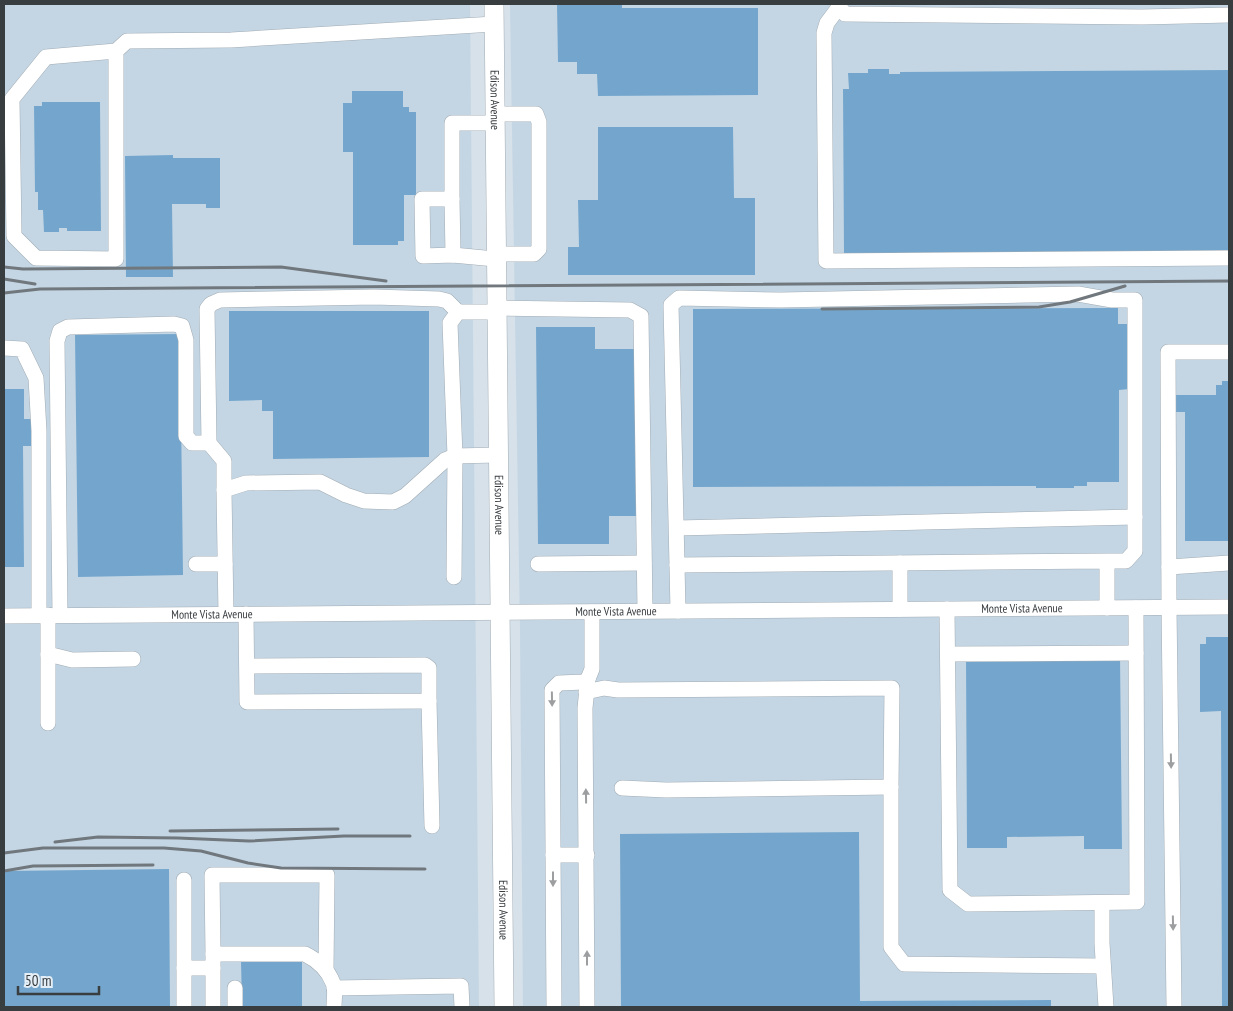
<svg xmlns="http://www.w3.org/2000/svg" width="1233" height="1011" viewBox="0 0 1233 1011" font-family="'PT Sans Narrow',sans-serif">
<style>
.built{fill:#c4d6e4}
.building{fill:#74a6cd}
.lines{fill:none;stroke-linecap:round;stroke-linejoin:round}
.minor-casing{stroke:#a1acb4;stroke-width:16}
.major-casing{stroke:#a1acb4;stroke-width:20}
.minor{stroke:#fff;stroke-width:15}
.major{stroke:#fff;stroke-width:19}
.rail{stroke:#71787d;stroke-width:3}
.oneway{fill:#9c9ea0}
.labels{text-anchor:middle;stroke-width:4.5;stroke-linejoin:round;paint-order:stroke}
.street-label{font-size:12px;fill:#383d40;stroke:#e3eef7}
</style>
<rect width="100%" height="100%" fill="#d6e1ea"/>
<!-- built -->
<path class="built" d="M 4,4 L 470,4 L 479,1007 L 4,1007 Z
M 510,4 L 1229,4 L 1229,1007 L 523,1007 L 520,628 Z"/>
<!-- building -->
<path class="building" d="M 557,4 L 622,4 L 622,8 L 758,8 L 758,95 L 598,96 L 597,74 L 577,74 L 577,62 L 558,62 Z
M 868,69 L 889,69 L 889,74 L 900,74 L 900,72 L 1229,70 L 1229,253 L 844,254 L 843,89 L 849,89 L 848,73 L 868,73 Z
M 352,91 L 403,91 L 403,107 L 409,107 L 409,112 L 416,112 L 416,195 L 404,195 L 404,241 L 398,241 L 398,245 L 353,245 L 353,152 L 343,152 L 343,103 L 352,103 Z
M 42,102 L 100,102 L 101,231 L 67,231 L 67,228 L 59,228 L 59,232 L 44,232 L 43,210 L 38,210 L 38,192 L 35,192 L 34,106 L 42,106 Z
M 598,127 L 733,127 L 734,198 L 755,198 L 755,275 L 568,275 L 568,247 L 579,247 L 578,200 L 598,200 Z
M 173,155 L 173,158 L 220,158 L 220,208 L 206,208 L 206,204 L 172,204 L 173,277 L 126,277 L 125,156 Z
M 1118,308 L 1118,324 L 1128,324 L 1129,389 L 1119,390 L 1119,482 L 1087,482 L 1087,486 L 1074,486 L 1074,488 L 1036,488 L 1036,486 L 693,487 L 693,309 Z
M 229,311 L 429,311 L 429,457 L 273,459 L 273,411 L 262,411 L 262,400 L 229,401 Z
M 536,327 L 595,327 L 595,349 L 635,349 L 636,516 L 609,516 L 609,544 L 538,544 Z
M 180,334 L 183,575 L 78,577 L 75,335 Z
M 1222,381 L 1229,381 L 1229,541 L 1185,541 L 1185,412 L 1174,412 L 1174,395 L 1216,395 L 1216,385 L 1222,385 Z
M 4,389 L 24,389 L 24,419 L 33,419 L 33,446 L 23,446 L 24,567 L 4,567 Z
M 1206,637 L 1229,637 L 1229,1007 L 1222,1007 L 1221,711 L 1200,712 L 1200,644 L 1206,644 Z
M 1120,656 L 1122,849 L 1084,849 L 1084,836 L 1007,837 L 1007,848 L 967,848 L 966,658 Z
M 859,832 L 860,1001 L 1051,1000 L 1051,1007 L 621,1007 L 620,834 Z
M 169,869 L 170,1007 L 4,1007 L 4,871 Z
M 241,961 L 302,961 L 302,1007 L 242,1007 Z"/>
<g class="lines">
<!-- minor casing -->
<g class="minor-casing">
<g id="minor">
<path d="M 839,4 L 839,7 L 845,14 L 1142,17 L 1229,15"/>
<path d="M 839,7 L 827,23 L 824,33 L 826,261 L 1229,258"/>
<path d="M 116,51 L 46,57 L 12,99 L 14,236 L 36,258 L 116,259 L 116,51 L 127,41 L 231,40 L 494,24"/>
<path d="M 494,114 L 536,114 L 539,122 L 539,249 L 534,254 L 495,254"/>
<path d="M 494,123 L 452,123 L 452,199 L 422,199 L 423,256 L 453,255 L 495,259"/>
<path d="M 452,199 L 453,255"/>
<path d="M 495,308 L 630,310 L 641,316 L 645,611"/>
<path d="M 4,348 L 22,349 L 36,378 L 39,431 L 39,615"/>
<path d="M 224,490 L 224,461 L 209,443 L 207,309 L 211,304 L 220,300 L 374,297 L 439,299 L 447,301 L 458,312"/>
<path d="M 677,528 L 1135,517"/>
<path d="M 1107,561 L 1126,561 L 1135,551 L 1135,300 L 1112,300 L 1078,294 L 781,300 L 679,298 L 671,305 L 677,565 L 1107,561 L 1107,608"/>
<path d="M 900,563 L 900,609"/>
<path d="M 196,564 L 225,564"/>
<path d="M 538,564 L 644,563"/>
<path d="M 677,565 L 678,611"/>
<path d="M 1169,567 L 1229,563"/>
<path d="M 454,577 L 455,456 L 450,323 L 458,312 L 495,312"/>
<path d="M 947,609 L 950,890 L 968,904 L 1137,902 L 1136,608"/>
<path d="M 226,614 L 224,490 L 246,483 L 320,482 L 346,495 L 364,501 L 393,502 L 405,496 L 445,460 L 455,456 L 498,455"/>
<path d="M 246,614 L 247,702 L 429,701 L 429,668 L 425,665 L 247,666"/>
<path d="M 48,615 L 48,654 L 72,660 L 133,659"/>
<path d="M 60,615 L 57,341 L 60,331 L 68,327 L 174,324 L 182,326 L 186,340 L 186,436 L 192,443 L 209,443"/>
<path id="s1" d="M 4,616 L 1229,607"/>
<path d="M 948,654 L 1136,653"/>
<path d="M 586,692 L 604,688 L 618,690 L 892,688 L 891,787 L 666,790 L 622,788"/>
<path d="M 429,701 L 432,826"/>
<path d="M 48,723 L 48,654"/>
<path d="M 891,787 L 891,947 L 904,964 L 1103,966"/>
<path d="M 553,855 L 587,855"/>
<path d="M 184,880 L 184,1007"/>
<path d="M 1102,903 L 1102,943 L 1106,1007"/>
<path d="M 213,954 L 212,875 L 327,875 L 326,970"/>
<path d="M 184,968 L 213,968 L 213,954 L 305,954 C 317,960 328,970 333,983 C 336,989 334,1000 334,1007"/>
<path d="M 213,968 L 213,1007"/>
<path d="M 235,988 L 235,1007"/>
<path d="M 334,988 L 461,986 L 462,1007"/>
<path d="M 554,1007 L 552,690 L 559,683 L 584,682 L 588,679"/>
<path d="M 587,1007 L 585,708 L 588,679 L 592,669 L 592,612"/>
<path d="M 1174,1007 L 1169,607 L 1168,352 L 1229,352"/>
</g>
</g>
<!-- major casing -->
<g class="major-casing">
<g id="major">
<path id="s2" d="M 494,4 C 496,338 502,673 504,1007"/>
</g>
</g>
<!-- minor -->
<use href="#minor" class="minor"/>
<!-- major -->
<use href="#major" class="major"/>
<!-- rail -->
<path class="rail" d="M 4,267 L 23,269 L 281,267 L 386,281
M 4,279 L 35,284
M 4,293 L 40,289 L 1229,281
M 822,309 L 1039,307 L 1070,302 L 1125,286
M 170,831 L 338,829
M 55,842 L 98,837 L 178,838 L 249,841 L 344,836 L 410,836
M 4,853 L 43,848 L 164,848 L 201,851 L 248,863 L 281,868 L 425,869
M 4,871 L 33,866 L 153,865"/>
</g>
<!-- one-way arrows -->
<defs><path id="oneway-solid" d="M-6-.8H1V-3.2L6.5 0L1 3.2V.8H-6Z" transform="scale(1.25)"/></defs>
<g class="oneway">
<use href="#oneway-solid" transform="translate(552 699) rotate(89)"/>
<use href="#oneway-solid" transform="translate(1171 761) rotate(89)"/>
<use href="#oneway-solid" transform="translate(586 796) rotate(-91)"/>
<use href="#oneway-solid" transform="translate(553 879) rotate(90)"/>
<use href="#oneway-solid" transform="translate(1173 923) rotate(89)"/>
<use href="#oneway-solid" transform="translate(587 958) rotate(-90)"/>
</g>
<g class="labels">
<!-- street labels -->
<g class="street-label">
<text dy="4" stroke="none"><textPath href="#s2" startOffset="96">Edison Avenue</textPath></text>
<text dy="4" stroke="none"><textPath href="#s2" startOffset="501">Edison Avenue</textPath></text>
<text dy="4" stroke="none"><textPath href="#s1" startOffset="1018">Monte Vista Avenue</textPath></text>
<text dy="4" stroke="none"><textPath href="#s1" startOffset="612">Monte Vista Avenue</textPath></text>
<text dy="4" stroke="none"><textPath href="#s1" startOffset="208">Monte Vista Avenue</textPath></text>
<text dy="4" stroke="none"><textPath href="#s2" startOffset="906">Edison Avenue</textPath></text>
</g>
</g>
<!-- border -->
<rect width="1233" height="1011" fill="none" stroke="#383d40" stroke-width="10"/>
<!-- scale -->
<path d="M18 986v8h81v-8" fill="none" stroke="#383d40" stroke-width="2.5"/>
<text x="25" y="986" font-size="15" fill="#383d40" stroke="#e3eef7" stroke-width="4" paint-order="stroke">50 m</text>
</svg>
